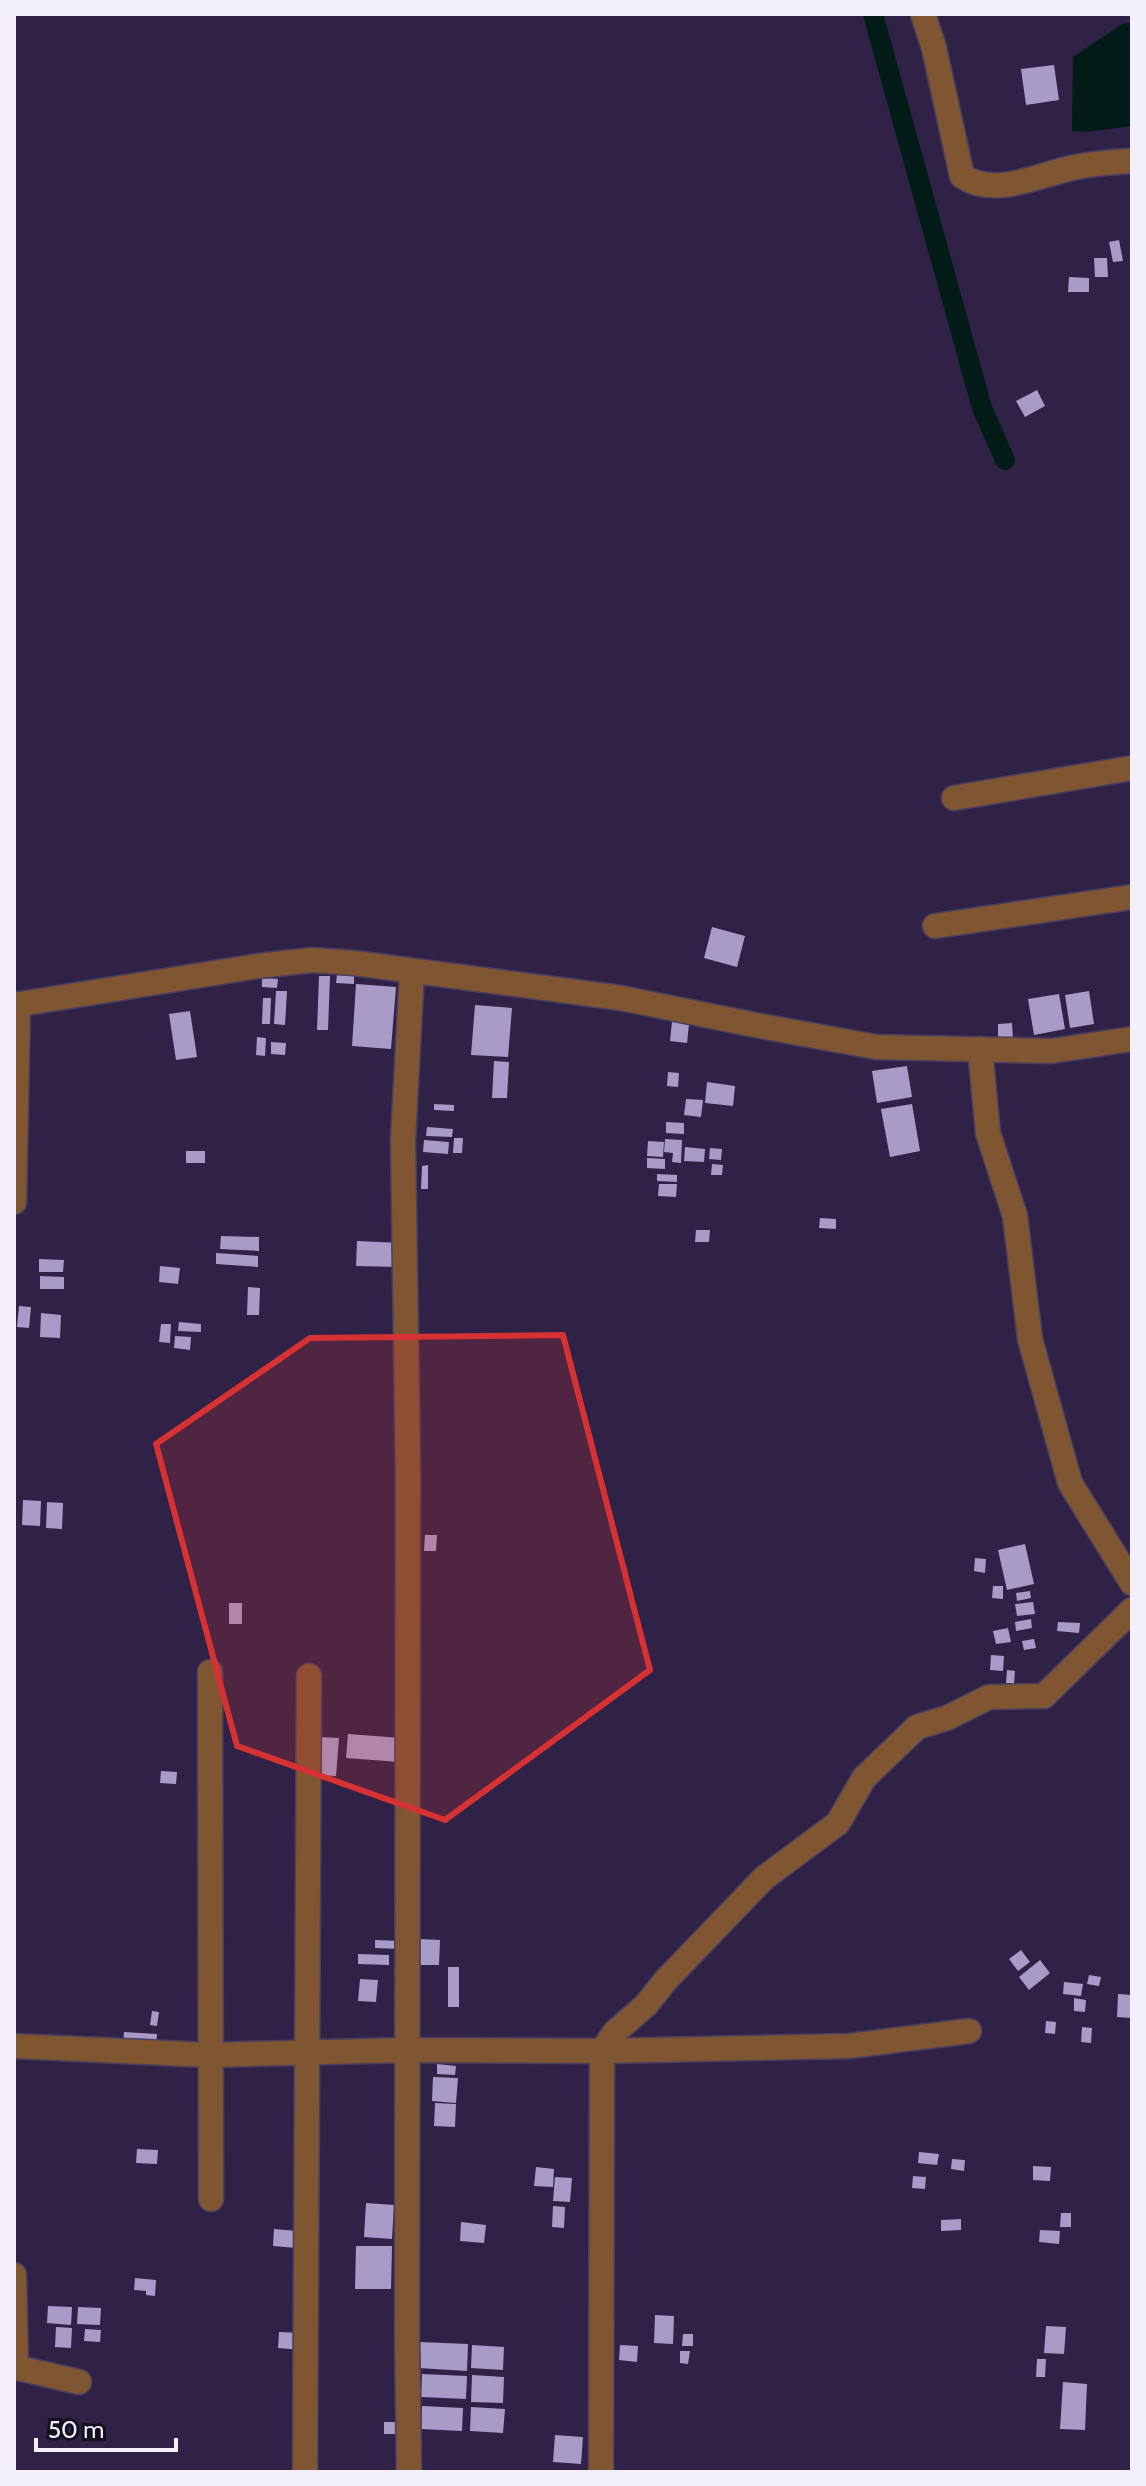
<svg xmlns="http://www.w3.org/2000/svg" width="1146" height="2486" viewBox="0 0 1146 2486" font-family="Cabin,sans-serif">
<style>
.water{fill:#031c17}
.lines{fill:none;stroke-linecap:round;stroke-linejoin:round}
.canal{stroke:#031c17;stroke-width:20}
.building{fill:#a89bc7}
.minor-casing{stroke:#4a3f60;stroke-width:27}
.minor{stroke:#805532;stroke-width:24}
.marked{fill:#d73233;fill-opacity:0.2;stroke:#d73233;stroke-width:6;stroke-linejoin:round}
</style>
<rect width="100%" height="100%" fill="#2f2246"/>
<!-- water -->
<path class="water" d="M 1132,22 L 1132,126 L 1086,132 L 1072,131 L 1073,57 L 1122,24 Z"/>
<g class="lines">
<!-- canal -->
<path class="canal" d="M 873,14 L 982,408 L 1005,460"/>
</g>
<!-- building -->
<path class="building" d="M 1054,65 L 1059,100 L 1026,105 L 1021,69 Z
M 1119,240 L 1123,261 L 1113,262 L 1109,242 Z
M 1094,258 L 1107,258 L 1108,277 L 1095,277 Z
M 1069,277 L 1089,278 L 1089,292 L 1068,292 Z
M 1037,390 L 1045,406 L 1025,417 L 1016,401 Z
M 712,927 L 745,936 L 737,967 L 704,958 Z
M 337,975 L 354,976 L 354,984 L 336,983 Z
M 319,976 L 330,976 L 328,1030 L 317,1030 Z
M 262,978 L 278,979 L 277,988 L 262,987 Z
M 356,984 L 396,987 L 391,1049 L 352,1046 Z
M 276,991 L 287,991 L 285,1025 L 274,1024 Z
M 1089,991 L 1094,1024 L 1070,1028 L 1065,995 Z
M 1059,994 L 1065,1029 L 1034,1035 L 1028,999 Z
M 263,998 L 271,998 L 270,1024 L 262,1024 Z
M 475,1005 L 512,1008 L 508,1057 L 471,1055 Z
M 190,1011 L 197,1057 L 176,1060 L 169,1014 Z
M 672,1022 L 689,1024 L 687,1043 L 670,1041 Z
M 1012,1023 L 1013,1039 L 998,1040 L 998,1024 Z
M 257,1037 L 266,1038 L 265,1056 L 256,1055 Z
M 271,1042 L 286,1043 L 285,1055 L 271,1054 Z
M 494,1061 L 509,1062 L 507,1098 L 492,1098 Z
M 907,1066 L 912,1097 L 877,1103 L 872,1071 Z
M 668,1072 L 679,1073 L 678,1087 L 667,1086 Z
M 707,1082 L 735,1086 L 733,1106 L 705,1103 Z
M 686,1099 L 703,1100 L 701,1117 L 684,1115 Z
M 434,1104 L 454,1105 L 454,1111 L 434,1110 Z
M 912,1104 L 920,1151 L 890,1157 L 881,1109 Z
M 666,1122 L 684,1123 L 684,1134 L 666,1133 Z
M 427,1127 L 453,1129 L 452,1137 L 426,1136 Z
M 454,1138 L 463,1138 L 462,1153 L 453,1153 Z
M 665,1139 L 682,1140 L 681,1163 L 672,1162 L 673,1153 L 664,1152 Z
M 424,1140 L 449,1142 L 448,1154 L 423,1152 Z
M 648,1141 L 664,1142 L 663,1157 L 647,1156 Z
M 685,1147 L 705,1149 L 704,1162 L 684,1161 Z
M 710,1148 L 722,1149 L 721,1160 L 709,1159 Z
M 186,1151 L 205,1151 L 205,1163 L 186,1163 Z
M 647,1158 L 665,1159 L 665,1169 L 647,1168 Z
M 712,1164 L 723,1165 L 722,1175 L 711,1175 Z
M 428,1165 L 428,1189 L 421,1189 L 422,1166 Z
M 657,1174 L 677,1175 L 677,1182 L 657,1181 Z
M 659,1184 L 677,1184 L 676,1197 L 658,1196 Z
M 820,1218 L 836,1219 L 836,1229 L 819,1228 Z
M 696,1230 L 710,1230 L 709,1242 L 695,1242 Z
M 221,1236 L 259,1237 L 259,1251 L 220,1249 Z
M 357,1241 L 401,1243 L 400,1267 L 356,1266 Z
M 216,1253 L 258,1256 L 258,1267 L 216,1264 Z
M 39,1259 L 64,1260 L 63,1272 L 39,1272 Z
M 160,1266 L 180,1268 L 178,1284 L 159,1282 Z
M 40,1276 L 64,1277 L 64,1289 L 40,1289 Z
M 248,1287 L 260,1288 L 259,1315 L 247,1315 Z
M 19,1306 L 31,1307 L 29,1328 L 17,1327 Z
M 41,1313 L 61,1315 L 60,1338 L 40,1337 Z
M 179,1322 L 201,1324 L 201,1332 L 178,1331 Z
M 161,1324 L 171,1324 L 170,1343 L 159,1342 Z
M 175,1336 L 191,1337 L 190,1350 L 174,1348 Z
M 23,1500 L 41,1501 L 40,1526 L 22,1525 Z
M 47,1502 L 63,1503 L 62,1529 L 46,1528 Z
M 425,1535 L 437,1535 L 436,1551 L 424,1551 Z
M 1025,1544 L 1034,1584 L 1007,1590 L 998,1550 Z
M 975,1558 L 986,1559 L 985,1573 L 974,1571 Z
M 993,1586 L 1003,1586 L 1003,1599 L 992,1598 Z
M 1030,1591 L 1031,1598 L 1017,1601 L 1016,1593 Z
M 1033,1602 L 1035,1614 L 1017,1616 L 1015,1604 Z
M 229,1603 L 242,1603 L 242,1624 L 229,1624 Z
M 1031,1619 L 1032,1628 L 1016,1631 L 1015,1622 Z
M 1058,1622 L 1080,1623 L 1079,1633 L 1057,1631 Z
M 1008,1628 L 1011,1642 L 996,1644 L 993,1631 Z
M 1034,1639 L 1036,1648 L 1024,1650 L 1022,1641 Z
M 991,1655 L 1004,1656 L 1003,1671 L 990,1670 Z
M 1007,1670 L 1015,1671 L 1014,1684 L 1006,1683 Z
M 348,1734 L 401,1738 L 399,1762 L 346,1758 Z
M 319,1737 L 339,1738 L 336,1776 L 316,1775 Z
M 161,1771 L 177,1772 L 176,1784 L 160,1783 Z
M 419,1939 L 440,1940 L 439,1965 L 418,1965 Z
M 375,1940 L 400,1941 L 400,1949 L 375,1948 Z
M 1021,1950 L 1030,1962 L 1018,1971 L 1009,1959 Z
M 358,1954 L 389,1955 L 389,1965 L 358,1964 Z
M 1040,1960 L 1050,1973 L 1029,1990 L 1019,1977 Z
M 448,1967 L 459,1967 L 459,2007 L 448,2007 Z
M 1089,1975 L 1101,1977 L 1099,1986 L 1087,1984 Z
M 360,1979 L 378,1980 L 376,2002 L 358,2001 Z
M 1064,1982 L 1083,1984 L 1081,1996 L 1063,1994 Z
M 1118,1994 L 1132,1995 L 1132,2018 L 1117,2017 Z
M 1074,1998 L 1086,2000 L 1085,2012 L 1074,2011 Z
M 152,2011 L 159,2012 L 157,2026 L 150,2025 Z
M 1046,2021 L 1056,2022 L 1055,2034 L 1045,2033 Z
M 1082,2027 L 1092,2028 L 1091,2043 L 1081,2042 Z
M 124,2032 L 157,2034 L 156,2047 L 123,2045 Z
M 437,2064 L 456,2066 L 455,2075 L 437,2074 Z
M 433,2077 L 458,2078 L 456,2103 L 432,2101 Z
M 435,2103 L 456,2104 L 455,2127 L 434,2126 Z
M 137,2149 L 158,2150 L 157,2164 L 136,2163 Z
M 919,2152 L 939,2154 L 937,2165 L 918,2163 Z
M 952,2159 L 965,2160 L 964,2171 L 951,2169 Z
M 1033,2166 L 1051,2167 L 1050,2181 L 1033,2180 Z
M 536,2167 L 554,2169 L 553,2187 L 534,2186 Z
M 913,2176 L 926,2177 L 925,2189 L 912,2188 Z
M 555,2177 L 572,2178 L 570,2202 L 553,2201 Z
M 366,2203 L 394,2205 L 392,2239 L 364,2237 Z
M 553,2206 L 565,2207 L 564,2228 L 552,2227 Z
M 1061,2213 L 1071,2213 L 1071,2227 L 1060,2227 Z
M 961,2219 L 961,2230 L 941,2231 L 941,2220 Z
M 461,2222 L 486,2225 L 484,2243 L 460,2241 Z
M 274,2229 L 297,2231 L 296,2248 L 273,2246 Z
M 1040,2230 L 1060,2231 L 1059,2244 L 1039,2242 Z
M 356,2246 L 392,2246 L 391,2289 L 355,2289 Z
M 135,2278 L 156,2280 L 155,2296 L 146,2295 L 146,2291 L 134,2290 Z
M 48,2306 L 72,2307 L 71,2325 L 47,2323 Z
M 78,2307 L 101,2308 L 100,2325 L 77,2324 Z
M 655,2315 L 674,2316 L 673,2344 L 654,2343 Z
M 1046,2326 L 1066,2327 L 1064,2354 L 1044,2353 Z
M 56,2327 L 72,2328 L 71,2348 L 55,2347 Z
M 85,2329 L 101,2330 L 100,2342 L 84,2341 Z
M 279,2332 L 302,2333 L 301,2350 L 278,2348 Z
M 683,2334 L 693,2334 L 693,2346 L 682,2346 Z
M 420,2342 L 468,2344 L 467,2371 L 418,2368 Z
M 472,2345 L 504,2347 L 503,2370 L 471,2368 Z
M 620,2345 L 638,2346 L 637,2362 L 619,2360 Z
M 680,2351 L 690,2351 L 688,2364 L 680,2363 Z
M 1037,2359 L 1046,2359 L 1045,2377 L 1036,2377 Z
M 422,2374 L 467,2376 L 466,2399 L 421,2397 Z
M 472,2375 L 504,2377 L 503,2403 L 471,2402 Z
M 1063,2382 L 1087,2384 L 1085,2430 L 1060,2429 Z
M 422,2406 L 463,2408 L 462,2431 L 421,2429 Z
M 471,2407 L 505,2409 L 503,2433 L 470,2431 Z
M 384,2422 L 399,2422 L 399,2434 L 384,2434 Z
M 555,2435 L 583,2437 L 581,2464 L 553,2462 Z"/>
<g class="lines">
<!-- minor casing -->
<g class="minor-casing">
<path id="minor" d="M 923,14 L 934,48 L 962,176 C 997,200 1045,171 1082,166 C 1099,163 1116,162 1132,161
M 954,798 L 1132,768
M 935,926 L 1132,897
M 14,1005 L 258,966 L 312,960 L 354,963 L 621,998 L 755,1025 L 876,1047 L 1051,1051 L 1132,1039
M 980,1049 L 988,1133 L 1015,1216 L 1030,1339 L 1070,1483 L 1132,1583
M 14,1202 L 18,1004
M 210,1672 L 211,2199
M 14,2046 L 209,2055 L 407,2050 L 602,2051 L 849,2046 L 969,2031
M 14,2275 L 16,2368
M 14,2367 L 79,2382
M 305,2472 L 309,1676
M 409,2472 L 407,2333 L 408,1471 L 403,1140 L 412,971
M 601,2472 L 602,2051 L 615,2032 L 646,2005 L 666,1980 L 764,1878 L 838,1823 L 864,1778 L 917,1727 L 947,1718 L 989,1697 L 1044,1696 L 1132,1610"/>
</g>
<!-- minor -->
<use href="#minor" class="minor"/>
</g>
<!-- marked area -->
<path class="marked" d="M 563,1335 L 650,1670 L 445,1820 L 237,1746 L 156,1444 L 310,1338 Z"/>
<!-- border -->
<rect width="1146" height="2486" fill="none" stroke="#f3effd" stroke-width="32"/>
<!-- scale -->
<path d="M36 2438v12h140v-12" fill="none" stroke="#f3effd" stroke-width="4"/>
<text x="48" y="2438" font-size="24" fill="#f3effd" stroke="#15101f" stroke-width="6" paint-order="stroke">50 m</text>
</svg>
